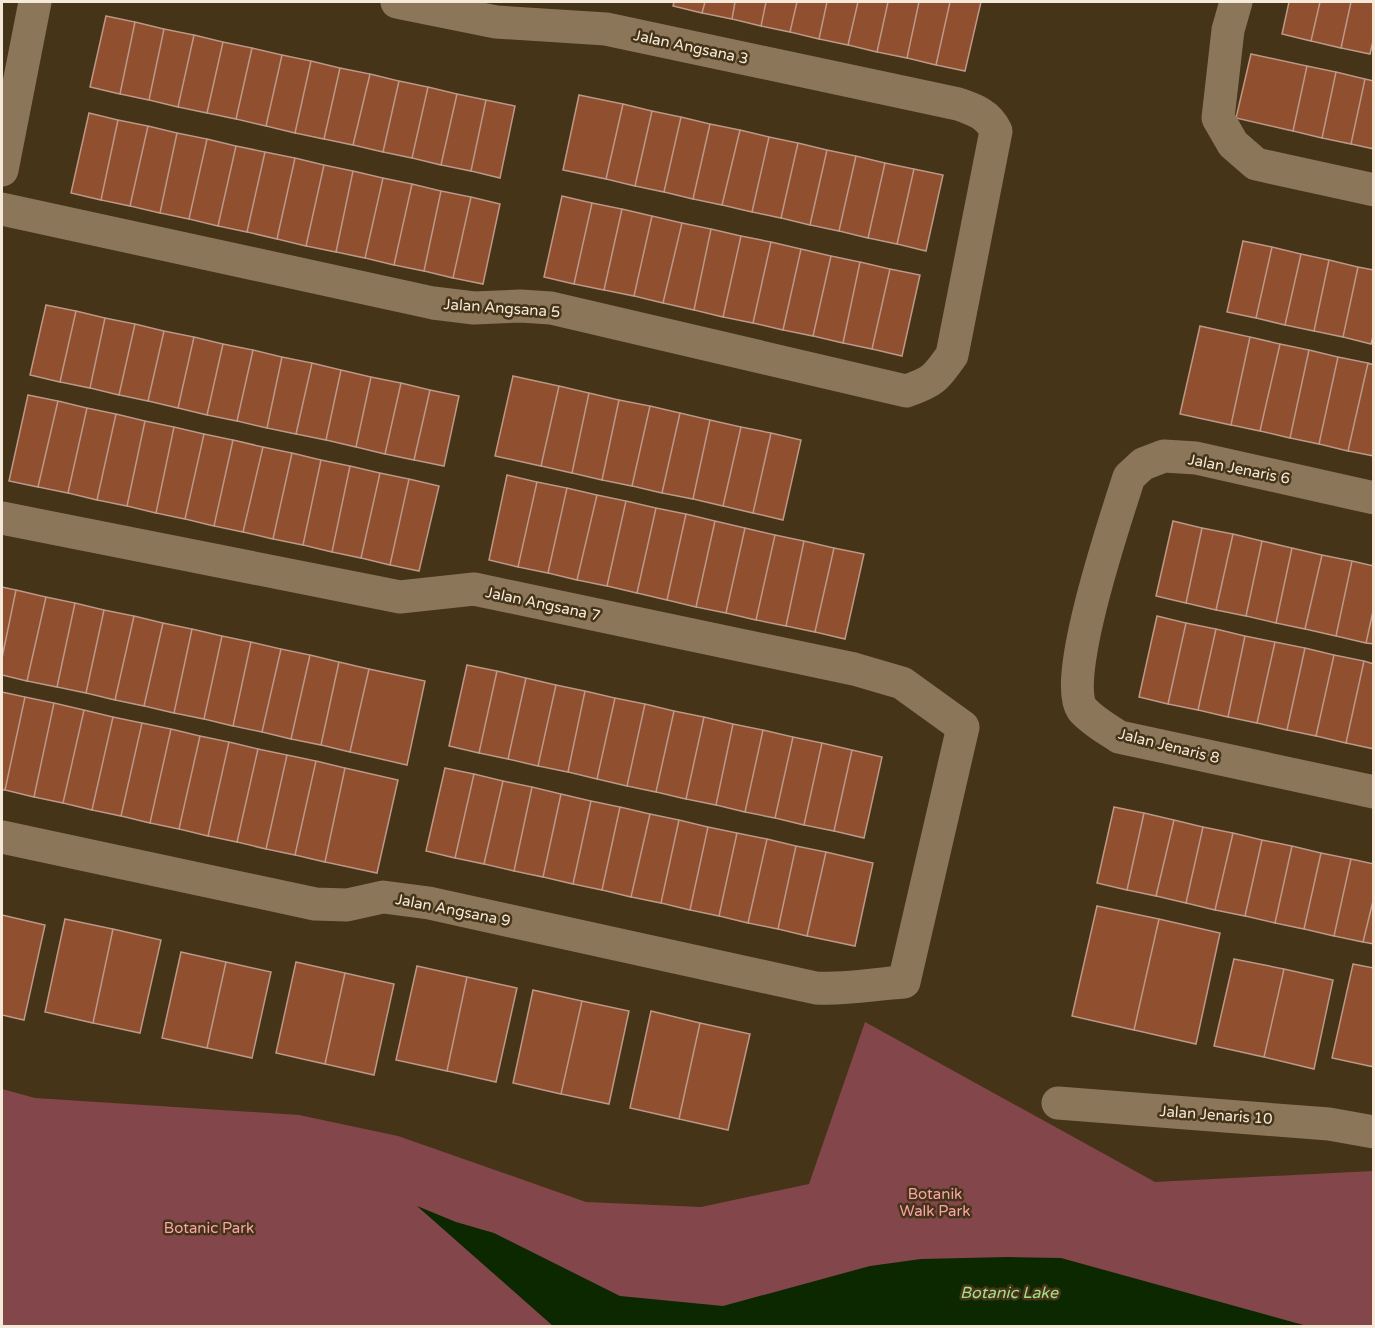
<svg xmlns="http://www.w3.org/2000/svg" width="1375" height="1328" viewBox="0 0 1375 1328" font-family="'Varela Round',sans-serif">
<style>
.green{fill:#83464b}
.water{fill:#0b2800}
.building{fill:#904f2f;stroke:#bc9888;stroke-width:1.5}
.lines{fill:none;stroke-linecap:round;stroke-linejoin:round}
.minor{stroke:#8b7659;stroke-width:33}
.labels{text-anchor:middle;stroke-width:5;stroke-linejoin:round;paint-order:stroke}
.street-label{font-size:15px;fill:#f5e9d9;stroke:#463418}
.park-label{font-size:15px;fill:#faa4aa;stroke:#463418}
.water-label{font-size:16px;font-style:italic;fill:#a4df89;stroke:#463418}
</style>
<rect width="100%" height="100%" fill="#463418"/>
<!-- green -->
<path class="green" d="M 865,1022 L 1155,1182 L 1373,1171 L 1373,1326 L 2,1326 L 2,1089 L 35,1098 L 299,1115 L 398,1136 L 586,1202 L 701,1207 L 809,1184 Z"/>
<!-- water -->
<path class="water" d="M 417,1206 L 456,1222 L 494,1233 L 620,1296 L 723,1306 L 870,1266 L 921,1259 L 1008,1257 L 1061,1258 L 1307,1326 L 553,1326 Z"/>
<!-- building -->
<path class="building" d="M 674,2 L 705,2 L 702,13 L 673,6 Z
M 705,2 L 735,2 L 732,19 L 702,13 Z
M 735,2 L 766,2 L 761,26 L 732,19 Z
M 766,2 L 797,2 L 790,32 L 761,26 Z
M 797,2 L 827,2 L 819,39 L 790,32 Z
M 827,2 L 858,2 L 848,45 L 819,39 Z
M 858,2 L 888,2 L 877,52 L 848,45 Z
M 888,2 L 919,2 L 907,58 L 877,52 Z
M 919,2 L 950,2 L 936,65 L 907,58 Z
M 950,2 L 981,2 L 965,71 L 936,65 Z
M 1289,2 L 1320,2 L 1311,41 L 1282,34 Z
M 1320,2 L 1351,2 L 1341,48 L 1311,41 Z
M 1351,2 L 1374,2 L 1374,37 L 1370,54 L 1341,48 Z
M 106,16 L 135,22 L 120,94 L 90,87 Z
M 135,22 L 164,29 L 149,100 L 120,94 Z
M 164,29 L 194,35 L 178,107 L 149,100 Z
M 194,35 L 223,42 L 207,113 L 178,107 Z
M 223,42 L 252,48 L 236,119 L 207,113 Z
M 252,48 L 282,55 L 266,126 L 236,119 Z
M 1251,54 L 1307,66 L 1293,131 L 1236,118 Z
M 282,55 L 311,61 L 295,133 L 266,126 Z
M 311,61 L 340,68 L 324,139 L 295,133 Z
M 1307,66 L 1336,72 L 1322,138 L 1293,131 Z
M 340,68 L 370,74 L 353,145 L 324,139 Z
M 1336,72 L 1365,79 L 1351,144 L 1322,138 Z
M 370,74 L 399,81 L 383,152 L 353,145 Z
M 1365,79 L 1374,81 L 1374,149 L 1351,144 Z
M 399,81 L 428,87 L 412,158 L 383,152 Z
M 428,87 L 457,94 L 441,165 L 412,158 Z
M 457,94 L 486,100 L 471,171 L 441,165 Z
M 579,95 L 623,104 L 606,179 L 563,170 Z
M 486,100 L 515,106 L 500,178 L 471,171 Z
M 623,104 L 652,111 L 635,186 L 606,179 Z
M 652,111 L 681,117 L 664,192 L 635,186 Z
M 89,113 L 118,120 L 101,200 L 71,193 Z
M 681,117 L 710,124 L 693,199 L 664,192 Z
M 118,120 L 148,126 L 130,206 L 101,200 Z
M 710,124 L 740,130 L 722,205 L 693,199 Z
M 148,126 L 177,133 L 160,213 L 130,206 Z
M 740,130 L 769,137 L 752,212 L 722,205 Z
M 177,133 L 207,139 L 189,219 L 160,213 Z
M 769,137 L 798,143 L 781,218 L 752,212 Z
M 207,139 L 236,146 L 218,226 L 189,219 Z
M 798,143 L 827,150 L 810,225 L 781,218 Z
M 236,146 L 265,152 L 247,232 L 218,226 Z
M 827,150 L 856,156 L 839,231 L 810,225 Z
M 265,152 L 295,158 L 277,239 L 247,232 Z
M 856,156 L 885,163 L 868,238 L 839,231 Z
M 295,158 L 324,165 L 306,246 L 277,239 Z
M 885,163 L 914,169 L 897,244 L 868,238 Z
M 324,165 L 353,171 L 336,252 L 306,246 Z
M 914,169 L 943,175 L 926,251 L 897,244 Z
M 353,171 L 383,178 L 365,258 L 336,252 Z
M 383,178 L 412,184 L 394,265 L 365,258 Z
M 412,184 L 441,191 L 424,271 L 394,265 Z
M 441,191 L 471,197 L 453,278 L 424,271 Z
M 562,196 L 592,203 L 574,284 L 544,277 Z
M 471,197 L 500,204 L 483,284 L 453,278 Z
M 592,203 L 622,209 L 604,290 L 574,284 Z
M 622,209 L 652,216 L 634,296 L 604,290 Z
M 652,216 L 682,223 L 663,303 L 634,296 Z
M 682,223 L 711,229 L 694,310 L 663,303 Z
M 711,229 L 741,236 L 723,317 L 694,310 Z
M 741,236 L 771,242 L 753,323 L 723,317 Z
M 1243,241 L 1272,247 L 1256,318 L 1227,312 Z
M 771,242 L 801,249 L 783,330 L 753,323 Z
M 1272,247 L 1301,254 L 1285,325 L 1256,318 Z
M 801,249 L 831,256 L 813,336 L 783,330 Z
M 1301,254 L 1329,260 L 1314,331 L 1285,325 Z
M 831,256 L 860,262 L 843,343 L 813,336 Z
M 1329,260 L 1358,267 L 1343,337 L 1314,331 Z
M 860,262 L 890,269 L 872,349 L 843,343 Z
M 1358,267 L 1374,270 L 1374,333 L 1371,344 L 1343,337 Z
M 890,269 L 920,275 L 902,356 L 872,349 Z
M 46,305 L 76,311 L 60,382 L 30,375 Z
M 76,311 L 105,318 L 90,388 L 60,382 Z
M 105,318 L 135,324 L 119,395 L 90,388 Z
M 135,324 L 164,331 L 148,401 L 119,395 Z
M 1200,326 L 1250,337 L 1231,425 L 1180,414 Z
M 164,331 L 194,337 L 178,408 L 148,401 Z
M 194,337 L 223,344 L 207,415 L 178,408 Z
M 1250,337 L 1280,344 L 1260,431 L 1231,425 Z
M 223,344 L 253,350 L 237,421 L 207,415 Z
M 1280,344 L 1309,350 L 1290,438 L 1260,431 Z
M 253,350 L 282,357 L 267,428 L 237,421 Z
M 1309,350 L 1338,357 L 1319,444 L 1290,438 Z
M 282,357 L 312,363 L 296,434 L 267,428 Z
M 1338,357 L 1368,363 L 1348,451 L 1319,444 Z
M 312,363 L 341,370 L 326,440 L 296,434 Z
M 1368,363 L 1374,365 L 1374,456 L 1348,451 Z
M 341,370 L 371,377 L 356,447 L 326,440 Z
M 513,376 L 559,386 L 541,466 L 495,456 Z
M 371,377 L 401,383 L 385,454 L 356,447 Z
M 401,383 L 430,390 L 414,460 L 385,454 Z
M 559,386 L 589,393 L 572,473 L 541,466 Z
M 430,390 L 459,396 L 444,466 L 414,460 Z
M 589,393 L 619,400 L 602,480 L 572,473 Z
M 28,395 L 58,401 L 38,487 L 9,481 Z
M 619,400 L 650,406 L 632,486 L 602,480 Z
M 58,401 L 87,408 L 68,493 L 38,487 Z
M 650,406 L 680,413 L 662,493 L 632,486 Z
M 87,408 L 116,414 L 97,500 L 68,493 Z
M 680,413 L 710,420 L 693,499 L 662,493 Z
M 116,414 L 145,421 L 127,506 L 97,500 Z
M 710,420 L 741,427 L 723,506 L 693,499 Z
M 145,421 L 174,427 L 156,513 L 127,506 Z
M 174,427 L 204,434 L 185,519 L 156,513 Z
M 741,427 L 771,433 L 753,513 L 723,506 Z
M 771,433 L 801,440 L 783,520 L 753,513 Z
M 204,434 L 233,440 L 214,526 L 185,519 Z
M 233,440 L 263,447 L 243,532 L 214,526 Z
M 263,447 L 292,453 L 273,539 L 243,532 Z
M 292,453 L 321,460 L 303,545 L 273,539 Z
M 321,460 L 350,466 L 332,552 L 303,545 Z
M 350,466 L 380,473 L 361,558 L 332,552 Z
M 380,473 L 409,479 L 390,565 L 361,558 Z
M 507,475 L 537,482 L 518,567 L 489,560 Z
M 409,479 L 439,486 L 419,571 L 390,565 Z
M 537,482 L 567,488 L 548,573 L 518,567 Z
M 567,488 L 597,495 L 577,580 L 548,573 Z
M 597,495 L 626,501 L 607,586 L 577,580 Z
M 626,501 L 656,508 L 637,593 L 607,586 Z
M 656,508 L 686,514 L 667,600 L 637,593 Z
M 686,514 L 715,521 L 696,607 L 667,600 Z
M 715,521 L 745,528 L 726,613 L 696,607 Z
M 1173,521 L 1202,528 L 1186,603 L 1156,596 Z
M 745,528 L 775,535 L 756,620 L 726,613 Z
M 1202,528 L 1233,534 L 1216,610 L 1186,603 Z
M 1233,534 L 1262,541 L 1246,616 L 1216,610 Z
M 775,535 L 804,541 L 786,626 L 756,620 Z
M 804,541 L 834,548 L 815,632 L 786,626 Z
M 1262,541 L 1292,548 L 1276,623 L 1246,616 Z
M 834,548 L 864,554 L 845,639 L 815,632 Z
M 1292,548 L 1322,555 L 1305,629 L 1276,623 Z
M 1322,555 L 1352,561 L 1336,636 L 1305,629 Z
M 1352,561 L 1374,566 L 1374,607 L 1366,643 L 1336,636 Z
M 2,587 L 16,590 L 2,658 Z
M 16,590 L 46,597 L 27,681 L 2,675 L 2,658 Z
M 46,597 L 75,603 L 57,687 L 27,681 Z
M 75,603 L 104,610 L 86,693 L 57,687 Z
M 1374,607 L 1374,644 L 1366,643 Z
M 104,610 L 134,616 L 115,700 L 86,693 Z
M 134,616 L 163,623 L 144,706 L 115,700 Z
M 1157,616 L 1186,623 L 1168,704 L 1139,697 Z
M 163,623 L 192,629 L 174,713 L 144,706 Z
M 1186,623 L 1216,629 L 1198,710 L 1168,704 Z
M 192,629 L 222,636 L 204,719 L 174,713 Z
M 1216,629 L 1245,636 L 1228,717 L 1198,710 Z
M 222,636 L 251,642 L 233,726 L 204,719 Z
M 1245,636 L 1275,642 L 1257,723 L 1228,717 Z
M 251,642 L 281,649 L 262,732 L 233,726 Z
M 1275,642 L 1305,648 L 1287,730 L 1257,723 Z
M 1305,648 L 1334,655 L 1316,736 L 1287,730 Z
M 281,649 L 310,655 L 291,739 L 262,732 Z
M 310,655 L 339,662 L 321,745 L 291,739 Z
M 1334,655 L 1364,661 L 1346,743 L 1316,736 Z
M 1364,661 L 1374,664 L 1374,749 L 1346,743 Z
M 339,662 L 369,669 L 350,752 L 321,745 Z
M 467,665 L 497,671 L 479,753 L 449,746 Z
M 369,669 L 425,681 L 407,765 L 350,752 Z
M 497,671 L 526,678 L 508,759 L 479,753 Z
M 526,678 L 556,685 L 538,766 L 508,759 Z
M 556,685 L 585,691 L 568,772 L 538,766 Z
M 585,691 L 615,698 L 597,779 L 568,772 Z
M 2,692 L 25,697 L 5,790 L 2,790 Z
M 25,697 L 54,703 L 34,797 L 5,790 Z
M 615,698 L 645,704 L 627,786 L 597,779 Z
M 54,703 L 84,710 L 63,803 L 34,797 Z
M 645,704 L 674,711 L 656,792 L 627,786 Z
M 84,710 L 113,717 L 92,810 L 63,803 Z
M 674,711 L 704,717 L 686,799 L 656,792 Z
M 113,717 L 142,723 L 121,816 L 92,810 Z
M 704,717 L 733,724 L 716,805 L 686,799 Z
M 142,723 L 171,729 L 150,823 L 121,816 Z
M 733,724 L 763,730 L 745,812 L 716,805 Z
M 171,729 L 200,736 L 179,829 L 150,823 Z
M 763,730 L 793,737 L 775,818 L 745,812 Z
M 200,736 L 229,742 L 208,836 L 179,829 Z
M 793,737 L 822,743 L 804,825 L 775,818 Z
M 229,742 L 258,749 L 237,842 L 208,836 Z
M 822,743 L 852,750 L 834,831 L 804,825 Z
M 258,749 L 287,755 L 266,849 L 237,842 Z
M 852,750 L 882,757 L 864,838 L 834,831 Z
M 287,755 L 316,761 L 295,855 L 266,849 Z
M 316,761 L 345,768 L 325,862 L 295,855 Z
M 345,768 L 398,780 L 377,873 L 325,862 Z
M 445,768 L 474,774 L 455,858 L 426,851 Z
M 474,774 L 503,781 L 484,864 L 455,858 Z
M 503,781 L 532,787 L 514,871 L 484,864 Z
M 532,787 L 561,794 L 543,877 L 514,871 Z
M 561,794 L 591,801 L 573,884 L 543,877 Z
M 591,801 L 620,807 L 602,890 L 573,884 Z
M 620,807 L 650,814 L 631,897 L 602,890 Z
M 1114,807 L 1144,813 L 1127,890 L 1097,883 Z
M 1144,813 L 1174,820 L 1156,896 L 1127,890 Z
M 650,814 L 679,820 L 661,903 L 631,897 Z
M 679,820 L 708,827 L 690,910 L 661,903 Z
M 1174,820 L 1203,827 L 1186,903 L 1156,896 Z
M 708,827 L 737,833 L 719,916 L 690,910 Z
M 1203,827 L 1233,833 L 1215,910 L 1186,903 Z
M 737,833 L 767,839 L 748,923 L 719,916 Z
M 1233,833 L 1262,840 L 1245,916 L 1215,910 Z
M 767,839 L 796,846 L 778,929 L 748,923 Z
M 1262,840 L 1292,846 L 1275,923 L 1245,916 Z
M 796,846 L 826,852 L 807,936 L 778,929 Z
M 1292,846 L 1321,853 L 1304,929 L 1275,923 Z
M 826,852 L 873,863 L 855,946 L 807,936 Z
M 1321,853 L 1351,859 L 1334,936 L 1304,929 Z
M 1351,859 L 1374,864 L 1374,897 L 1363,942 L 1334,936 Z
M 1374,897 L 1374,944 L 1363,942 Z
M 1097,906 L 1159,919 L 1134,1030 L 1072,1016 Z
M 2,915 L 45,925 L 24,1020 L 2,1015 Z
M 65,919 L 113,929 L 93,1023 L 45,1012 Z
M 1159,919 L 1220,933 L 1196,1044 L 1134,1030 Z
M 113,929 L 161,940 L 140,1033 L 93,1023 Z
M 181,952 L 226,962 L 207,1048 L 162,1038 Z
M 1234,959 L 1284,969 L 1264,1057 L 1214,1046 Z
M 226,962 L 271,972 L 252,1058 L 207,1048 Z
M 296,962 L 345,973 L 325,1064 L 276,1053 Z
M 1353,964 L 1374,968 L 1374,1067 L 1332,1058 Z
M 417,966 L 467,977 L 447,1071 L 396,1060 Z
M 1284,969 L 1333,980 L 1314,1069 L 1264,1057 Z
M 345,973 L 394,984 L 374,1075 L 325,1064 Z
M 467,977 L 517,988 L 496,1082 L 447,1071 Z
M 533,990 L 582,1001 L 561,1094 L 513,1083 Z
M 582,1001 L 629,1011 L 609,1104 L 561,1094 Z
M 651,1011 L 700,1023 L 679,1119 L 630,1108 Z
M 700,1023 L 750,1034 L 728,1130 L 679,1119 Z"/>
<g class="lines">
<!-- minor -->
<path class="minor" d="M 1236,2 L 1228,30 L 1218,118 L 1233,144 L 1256,164 L 1374,190
M 2,170 L 35,2
M 2,209 L 433,303 L 474,308 L 520,306 L 551,308 L 906,391 C 933,382 936,378 952,355 L 996,131 C 988,114 975,110 958,104 L 606,29 L 496,22 L 397,2
M 1374,498 L 1196,458 L 1164,456 L 1143,464 L 1129,477 C 1117,515 1061,679 1082,709 C 1091,720 1107,729 1119,737 L 1374,792
M 2,518 L 400,597 L 474,589 L 854,669 L 902,683 L 963,727 L 904,982 C 874,984 845,990 816,988 L 429,903 L 383,897 L 347,905 L 315,904 L 2,837
M 1058,1103 L 1329,1124 L 1374,1132"/>
</g>
<g class="labels">
<!-- street labels -->
<g class="street-label">
<text transform="translate(691 47) rotate(12)" y="5">Jalan Angsana 3</text>
<text transform="translate(502 308) rotate(4)" y="5">Jalan Angsana 5</text>
<text transform="translate(1239 469) rotate(11)" y="5">Jalan Jenaris 6</text>
<text transform="translate(543 604) rotate(12)" y="5">Jalan Angsana 7</text>
<text transform="translate(1169 746) rotate(14)" y="5">Jalan Jenaris 8</text>
<text transform="translate(453 910) rotate(11)" y="5">Jalan Angsana 9</text>
<text transform="translate(1216 1115) rotate(4)" y="5">Jalan Jenaris 10</text>
</g>
<!-- park labels -->
<g class="park-label">
<text x="935" y="1199">Botanik<tspan x="935" dy="17">Walk Park</tspan></text>
<text x="209" y="1233">Botanic Park</text>
</g>
<!-- water labels -->
<g class="water-label">
<text x="1009" y="1298">Botanic Lake</text>
</g>
</g>
<!-- border -->
<rect width="1375" height="1328" fill="none" stroke="#f5e9d9" stroke-width="6"/>
</svg>
